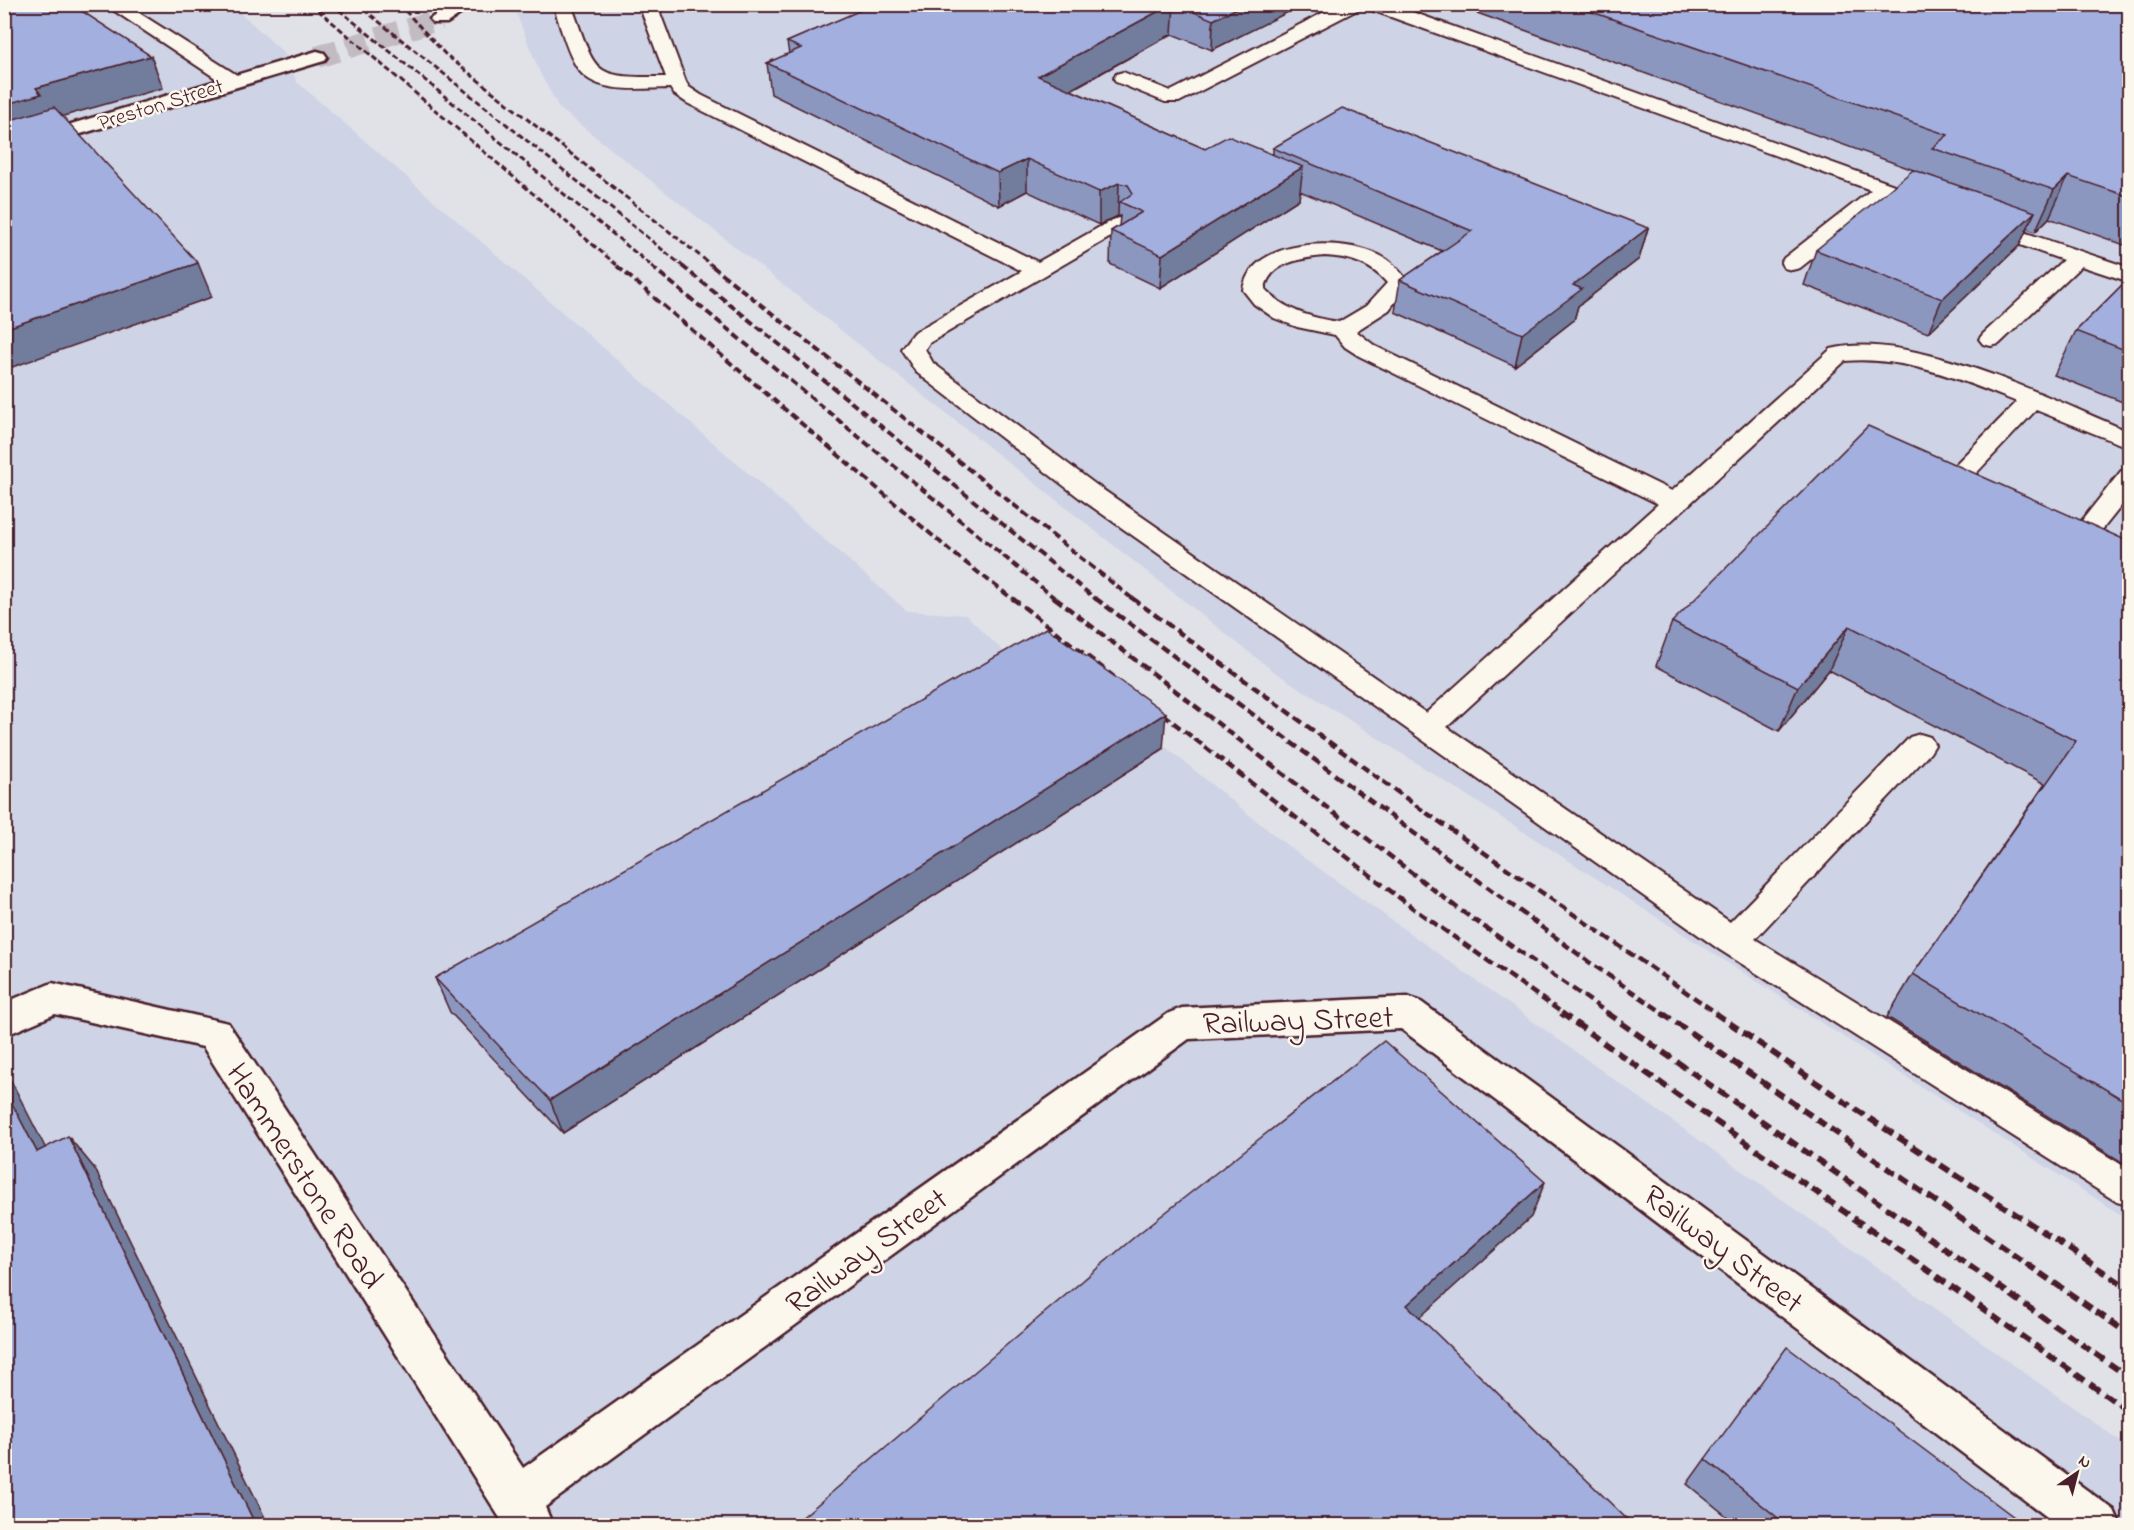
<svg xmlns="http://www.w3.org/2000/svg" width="2134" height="1530" viewBox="0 0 2134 1530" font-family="'Indie Flower',sans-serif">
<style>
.built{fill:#ced3e5}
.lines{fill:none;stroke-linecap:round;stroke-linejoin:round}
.street-tunnel{stroke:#c3bbc2;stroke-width:22;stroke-dasharray:22 10;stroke-linecap:butt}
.lane-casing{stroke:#4a1f2b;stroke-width:4}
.street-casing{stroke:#4a1f2b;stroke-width:5}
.lane{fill:#fbf7ec;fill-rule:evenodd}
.street{fill:#fbf7ec;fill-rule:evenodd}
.rail-far3{stroke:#4a1f2b;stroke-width:3;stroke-dasharray:6 3;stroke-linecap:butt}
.rail-far2{stroke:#4a1f2b;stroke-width:4;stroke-dasharray:8 4;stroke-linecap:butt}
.rail-far1{stroke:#4a1f2b;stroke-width:4.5;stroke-dasharray:9 4.5;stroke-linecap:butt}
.rail{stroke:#4a1f2b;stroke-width:6;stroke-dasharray:11 6;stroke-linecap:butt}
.wall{fill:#8c97c0;stroke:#4a1f2b;stroke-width:1.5}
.shaded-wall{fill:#727b9c;stroke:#4a1f2b;stroke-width:1.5}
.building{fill:#a3b0df;stroke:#4a1f2b;stroke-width:1.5}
.labels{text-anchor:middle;stroke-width:5;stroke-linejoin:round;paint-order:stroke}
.far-street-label{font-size:22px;fill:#4a1f2b;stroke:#fbf7ec}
.near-street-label{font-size:32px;fill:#4a1f2b;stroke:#fbf7ec}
</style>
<rect width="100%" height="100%" fill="#e1e2e8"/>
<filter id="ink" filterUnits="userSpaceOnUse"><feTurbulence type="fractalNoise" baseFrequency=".0167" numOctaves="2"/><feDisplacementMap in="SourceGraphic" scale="12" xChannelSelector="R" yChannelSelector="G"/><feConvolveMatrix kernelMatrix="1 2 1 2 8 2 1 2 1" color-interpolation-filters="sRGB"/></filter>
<g filter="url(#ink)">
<!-- built -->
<path class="built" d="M 5,4 L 232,5 L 284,53 L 297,82 L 907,611 L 966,615 L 1029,676 L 1057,659 L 1289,847 L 2130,1448 L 2129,1526 L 5,1526 Z
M 513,5 L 2129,5 L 2129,1220 L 1273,671 L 559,108 L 540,73 Z"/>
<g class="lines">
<!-- street-tunnel -->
<path class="street-tunnel" d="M 317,57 L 440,19"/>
<!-- lane casing -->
<g class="lane-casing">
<path id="lane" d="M 104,4 L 125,4 L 240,77 L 242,81 L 240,85 L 226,85 Z
M 553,4 L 571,4 C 597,73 587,78 666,77 L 642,13 L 647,4 L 665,4 L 660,13 L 686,82 L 689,87 L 701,95 L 1038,262 L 1112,220 L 1119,218 L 1126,220 L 1130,224 L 1126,228 L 929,343 L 925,349 L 933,363 L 1099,487 L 1426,713 L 1658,504 L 1359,356 L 1345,347 L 1335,335 L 1297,327 L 1274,318 L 1254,304 L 1243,290 C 1251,237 1342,237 1379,255 C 1392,261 1401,272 1409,283 L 1389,310 L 1356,331 L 1375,346 L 1672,491 L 1831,349 C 1911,329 2054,400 2130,432 L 2130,448 L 2036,410 L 1966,484 L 1957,486 L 1948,484 L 1944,478 L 1948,472 L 2017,402 C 1962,380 1905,356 1845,361 L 1447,727 L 1730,922 L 1910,737 L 1920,734 L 1930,737 L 1935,745 L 1930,753 L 1755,939 L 2130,1170 L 2130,1206 L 2117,1202 L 1720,950 L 1081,499 L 916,372 L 901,349 L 913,333 L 1022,271 L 687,103 L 674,94 L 670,88 C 640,88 594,96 576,66 C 565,48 560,24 553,4 ZM 1324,256 C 1349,257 1370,263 1387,283 L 1366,306 L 1339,322 C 1311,318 1284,310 1265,289 C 1269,263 1302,258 1324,256 Z
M 1340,4 L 1363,4 L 1361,8 L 1179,102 L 1165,102 L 1116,82 L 1114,78 L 1116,74 L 1123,72 L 1171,91 Z
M 1364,4 L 1390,4 L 1933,199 L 1936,203 L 1933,207 L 1926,209 L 1889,197 L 1800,268 L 1792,270 L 1784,268 L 1781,263 L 1784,258 L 1871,190 L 1366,8 Z
M 1985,219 L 2130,268 L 2130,282 L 2081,266 L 1999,344 L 1991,346 L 1983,344 L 1979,339 L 1983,334 L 2063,260 L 1977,230 L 1974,225 L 1977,220 Z
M 2130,469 L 2130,495 L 2094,540 L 2085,542 L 2076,540 L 2072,534 L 2076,528 L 2121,471 Z"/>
</g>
<!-- street casing -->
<g class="street-casing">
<path id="street" d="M 451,4 L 475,4 L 447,23 L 433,23 L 430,19 Z
M 317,51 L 324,53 L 327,57 L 324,61 L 4,157 L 4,144 Z
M 52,983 L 228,1023 L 523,1468 L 1169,1013 L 1182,1008 L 1408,997 L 1421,1002 L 2114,1510 L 2121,1526 L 2059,1526 L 1401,1029 L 1189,1039 L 545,1507 L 553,1526 L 505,1526 L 203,1047 L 55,1014 L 4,1036 L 4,1003 Z"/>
</g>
<!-- lane -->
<use href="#lane" class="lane"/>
<!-- street -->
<use href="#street" class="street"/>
<!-- rail-far3 -->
<path class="rail-far3" d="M 311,4 L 619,267
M 332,4 L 653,267
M 357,4 L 684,267
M 399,4 L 445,54 L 714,267"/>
<!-- rail-far2 -->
<path class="rail-far2" d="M 617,266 L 953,553 L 1014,600
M 651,266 L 1057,600
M 682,266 L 1097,600
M 712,266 L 1134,600"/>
<!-- rail-far1 -->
<path class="rail-far1" d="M 1012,598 L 1114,677
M 1055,598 L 1460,910 L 1609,1014
M 1095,598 L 1589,962 L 1665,1014
M 1132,598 L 1418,807 L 1718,1014
M 1152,706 L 1414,909 L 1564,1014"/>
<!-- rail -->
<path class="rail" d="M 1561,1013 L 2130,1412
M 1607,1013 L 2130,1378
M 1662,1013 L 2130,1335
M 1715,1013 L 1849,1105 L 2130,1289"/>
</g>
<!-- wall -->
<path class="wall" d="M 849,4 L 1304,4 L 1212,50 L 1172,34 L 1071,90 L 1205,149 L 1273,154 L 1273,148 L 1648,228 L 1639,259 L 1578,306 L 1574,320 L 1515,366 L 1395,312 L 1400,280 L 1442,251 L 1300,191 L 1299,199 L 1160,288 L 1110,264 L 1111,231 L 1119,226 L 1120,216 L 1099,225 L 1027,191 L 999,206 L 771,94 L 767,63 L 789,54 L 787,42 L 862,10 Z
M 1452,4 L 2130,4 L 2130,247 L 2049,218 L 2035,232 L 2027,229 L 2019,246 L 1928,333 L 1804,285 L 1816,250 L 1922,173 Z
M 2130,277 L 2130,405 L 2054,375 L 2076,331 Z
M 2130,542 L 2130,1167 L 1887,1017 L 1913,974 L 2045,784 L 1829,670 L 1779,731 L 1656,666 L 1672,622 Z
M 1163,749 L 563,1133 L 450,1012 L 435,978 Z
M 1705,1459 L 2026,1526 L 1739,1526 L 1687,1484 Z"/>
<!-- shaded-wall -->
<path class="shaded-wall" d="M 1172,4 L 1174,4 L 1172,34 L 1039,107 L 1038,76 Z
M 1245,4 L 1304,4 L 1212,50 L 1213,20 Z
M 151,56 L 163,88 L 53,119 L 4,142 L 4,105 L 36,88 Z
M 1027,159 L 1027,191 L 999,206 L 998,173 Z
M 1303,167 L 1299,199 L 1160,288 L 1162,255 Z
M 2068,176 L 2049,218 L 2035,232 L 2054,190 Z
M 1119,183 L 1118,216 L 1099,225 L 1099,192 Z
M 2035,212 L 2019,246 L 1928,333 L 1942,299 Z
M 1648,228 L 1639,259 L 1578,306 L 1574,320 L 1515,366 L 1522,334 L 1573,285 Z
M 198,263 L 212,297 L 4,370 L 4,329 Z
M 1849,626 L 1829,670 L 1779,731 L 1798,687 Z
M 1166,713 L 1163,749 L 563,1133 L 550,1100 Z
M 4,1067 L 64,1184 L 37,1152 L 4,1088 Z
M 68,1136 L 95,1169 L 269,1526 L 256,1526 Z
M 1545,1182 L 1531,1217 L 1397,1338 L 1407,1305 Z"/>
<!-- building -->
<path class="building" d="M 4,4 L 71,4 L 151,56 L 36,88 L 41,94 L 4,105 Z
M 875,4 L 1172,4 L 1038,76 L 1205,149 L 1228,136 L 1303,167 L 1162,255 L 1111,231 L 1142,212 L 1120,202 L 1133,193 L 1128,185 L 1119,183 L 1099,192 L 1027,159 L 998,173 L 767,63 L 801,48 L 787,42 Z
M 1175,4 L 1245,4 L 1213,20 Z
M 1569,4 L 2130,4 L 2130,197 L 2068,176 L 2054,190 L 1932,148 L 1948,135 Z
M 54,107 L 198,263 L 4,329 L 4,122 Z
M 1342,108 L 1648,228 L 1573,285 L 1582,289 L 1522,334 L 1400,280 L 1472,231 L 1273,148 Z
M 1913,170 L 2035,212 L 1942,299 L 1816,250 Z
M 2130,277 L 2130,352 L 2076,331 Z
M 1868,426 L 2130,542 L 2130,1104 L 1913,974 L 2076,741 L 1849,626 L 1798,687 L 1672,622 Z
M 1046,628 L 1166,713 L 550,1100 L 435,978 Z
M 1384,1041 L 1545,1182 L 1407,1305 L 1634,1526 L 792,1526 L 1138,1234 Z
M 4,1088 L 37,1152 L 68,1136 L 256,1526 L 4,1526 Z
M 1787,1347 L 2026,1526 L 1788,1526 L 1705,1459 Z"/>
</g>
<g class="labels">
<!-- far-street labels -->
<g class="far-street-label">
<text transform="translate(160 103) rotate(-17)" y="8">Preston Street</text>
</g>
<!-- near-street labels -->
<g class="near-street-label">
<text transform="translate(1298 1019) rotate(-2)" y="11">Railway Street</text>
<text transform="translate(306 1175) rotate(57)" y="11">Hammerstone Road</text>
<text transform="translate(1724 1248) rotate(37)" y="11">Railway Street</text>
<text transform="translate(866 1250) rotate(-36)" y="11">Railway Street</text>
</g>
</g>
<!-- margin -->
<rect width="2134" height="1530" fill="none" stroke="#fbf7ec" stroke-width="24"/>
<rect x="12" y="12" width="2110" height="1506" fill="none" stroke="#4a1f2b" stroke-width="2" filter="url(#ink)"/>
<!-- north arrow -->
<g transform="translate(2077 1473) rotate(35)" stroke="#fbf7ec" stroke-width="4.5" paint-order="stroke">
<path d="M0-4.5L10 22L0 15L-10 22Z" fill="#4a1f2b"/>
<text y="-9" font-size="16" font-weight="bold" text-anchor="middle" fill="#4a1f2b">N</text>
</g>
</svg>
